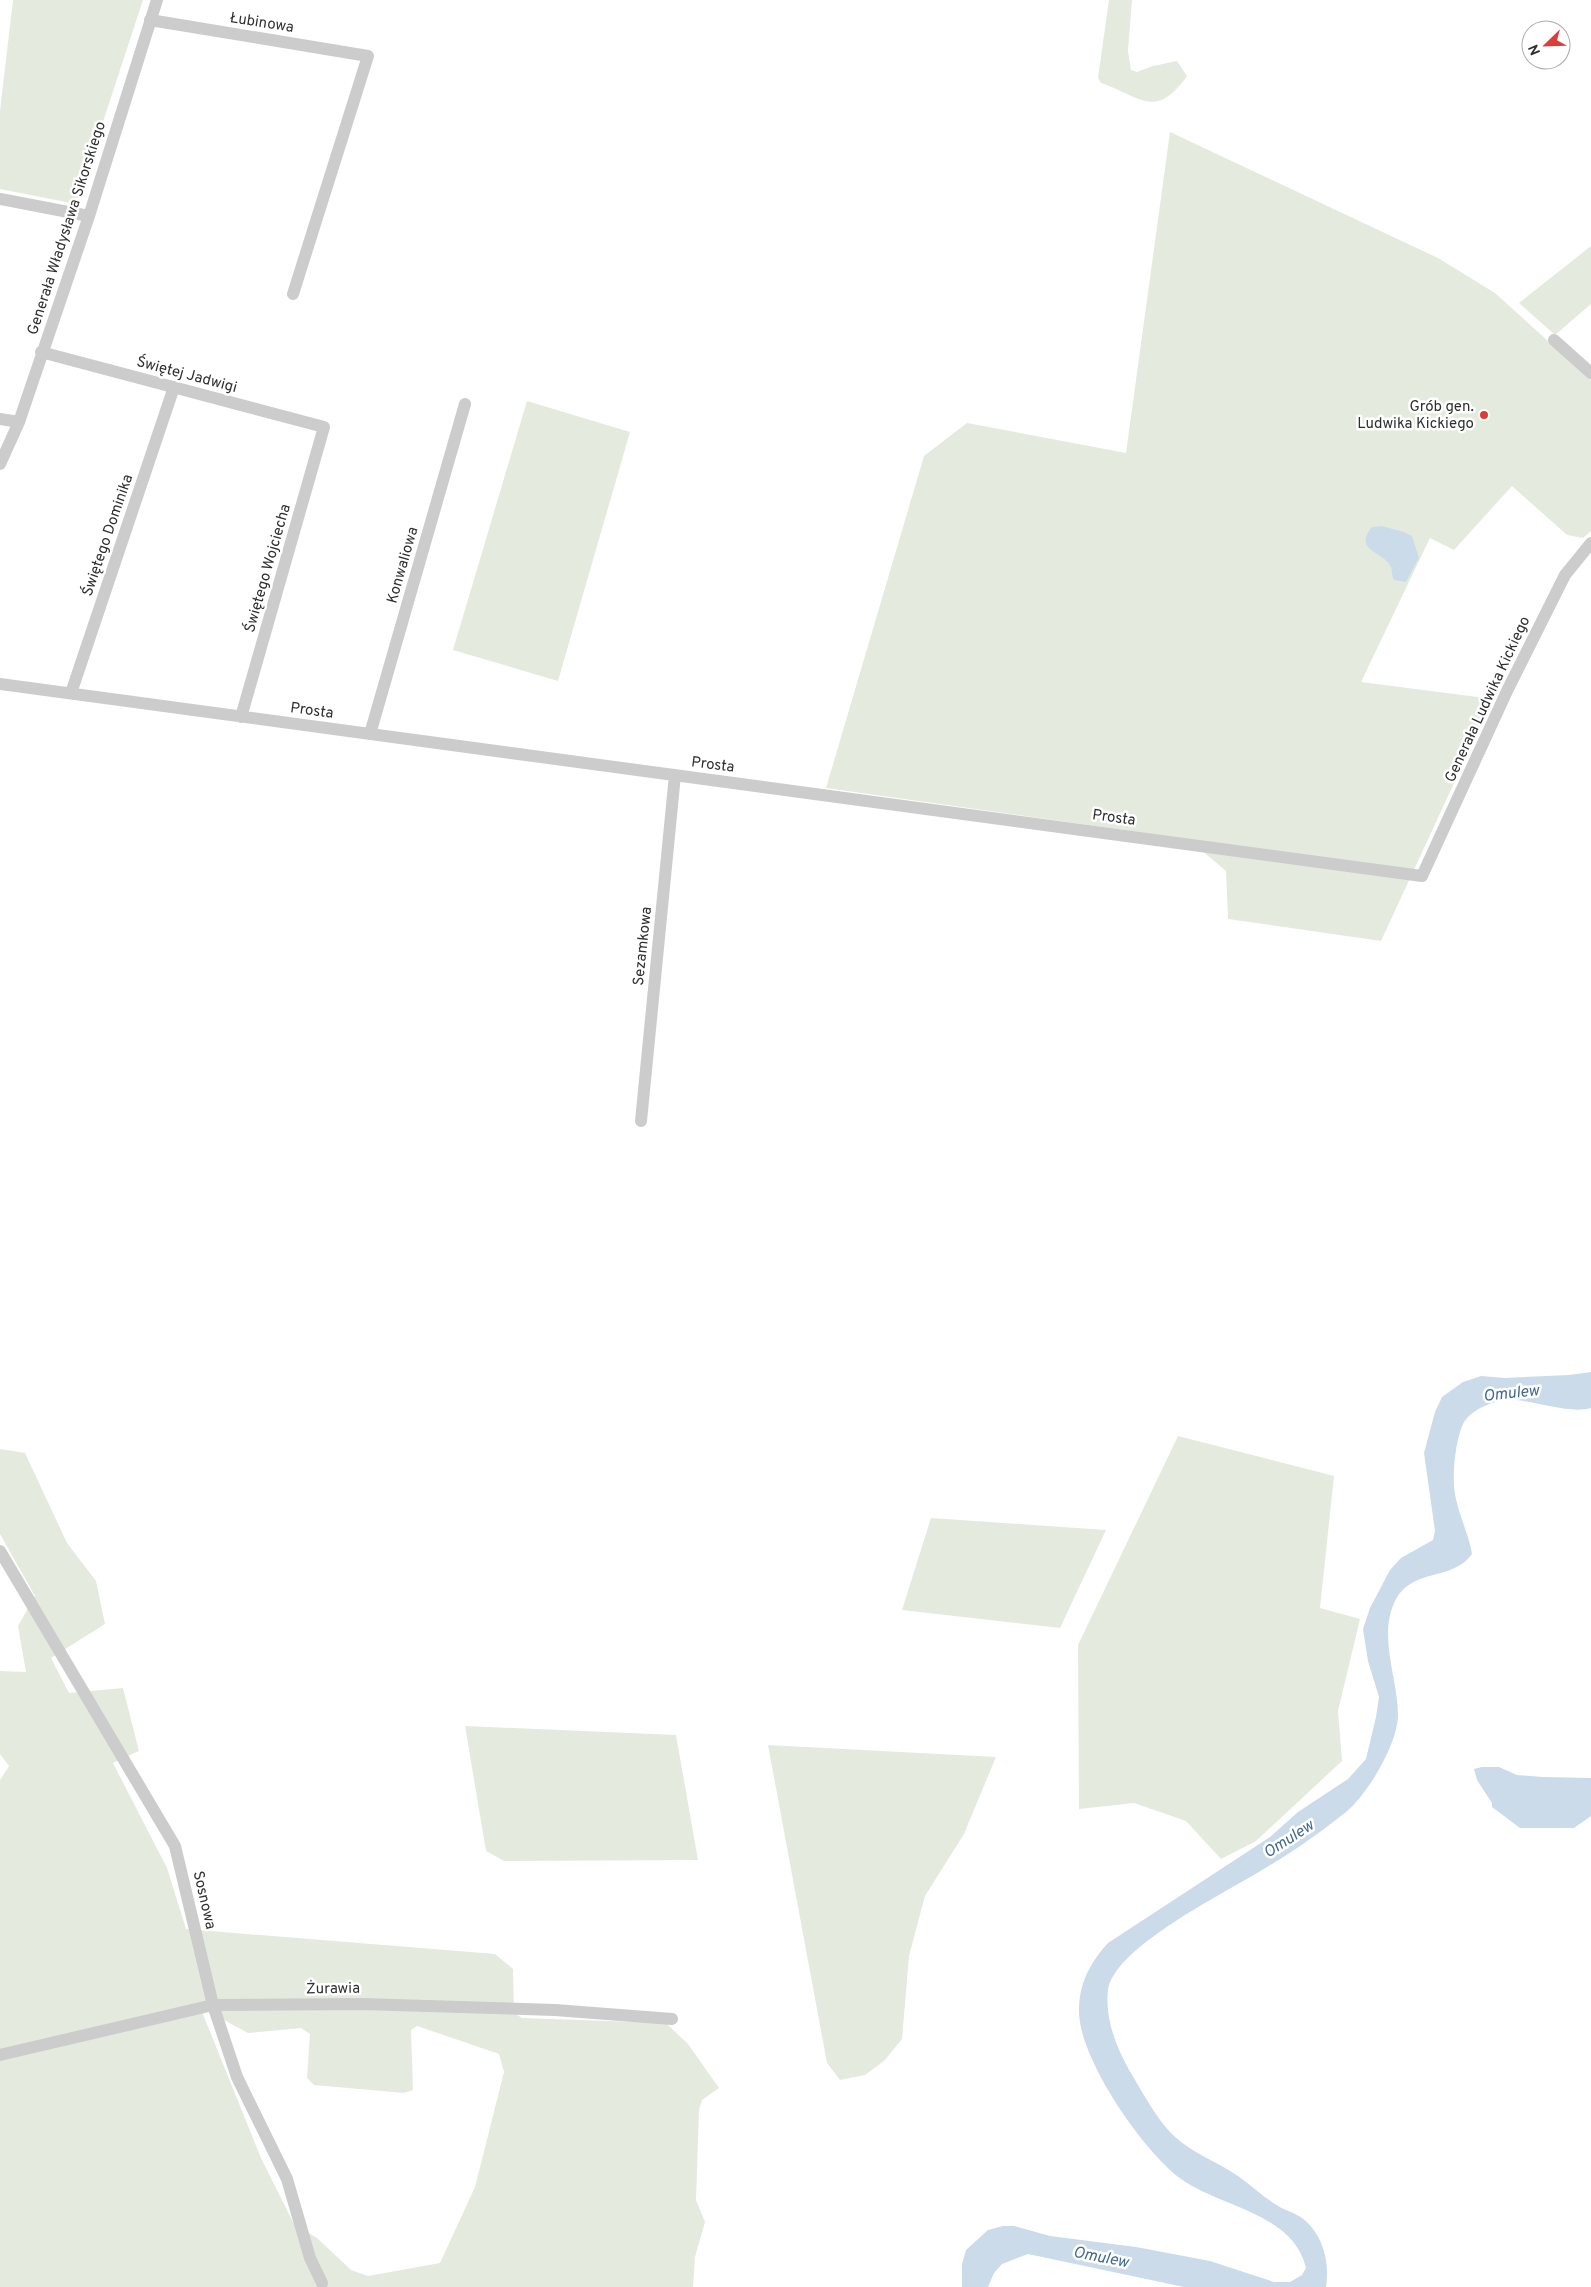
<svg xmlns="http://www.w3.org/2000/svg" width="1591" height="2287" viewBox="0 0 1591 2287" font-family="Overpass,sans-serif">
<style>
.green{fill:#e4ebde;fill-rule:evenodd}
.water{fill:#cbdbea}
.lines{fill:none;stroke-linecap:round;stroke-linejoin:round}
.minor{stroke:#ccc;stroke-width:12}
.poi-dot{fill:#dc3d3b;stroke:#fff;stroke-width:2}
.labels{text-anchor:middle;stroke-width:5;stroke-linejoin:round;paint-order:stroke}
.street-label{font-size:15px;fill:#2f2f2f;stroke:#fff}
.poi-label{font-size:15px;fill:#2f2f2f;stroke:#fff;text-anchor:end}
.water-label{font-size:16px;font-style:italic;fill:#41698d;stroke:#fff}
</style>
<rect width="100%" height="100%" fill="#fff"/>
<!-- green -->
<path class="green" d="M 13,0 L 143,0 L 76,204 L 0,189 L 0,111 Z
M 1109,0 L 1132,0 L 1128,51 L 1131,70 L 1137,72 L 1153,66 L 1177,61 L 1187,76 C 1155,121 1140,96 1101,83 L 1098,78 Z
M 1170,132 L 1438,258 L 1495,293 L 1591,380 L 1591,531 L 1583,538 L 1567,535 L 1512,486 L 1454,550 L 1430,538 L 1361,682 L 1493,699 L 1381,941 L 1228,919 L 1226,871 L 1188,839 L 826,788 L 924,456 L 967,423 L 1126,453 Z
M 1591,246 L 1591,304 L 1555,335 L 1519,303 Z
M 527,401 L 630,432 L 558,681 L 453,650 Z
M 1178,1436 L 1334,1476 L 1320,1608 L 1360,1619 L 1338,1711 L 1342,1761 L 1256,1841 L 1221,1859 L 1186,1821 L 1134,1803 L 1079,1809 L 1078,1645 Z
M 0,1449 L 25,1453 L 67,1543 L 96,1581 L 105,1624 L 51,1658 L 69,1693 L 123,1688 L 139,1751 L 113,1763 L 167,1868 L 186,1929 L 495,1954 L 513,1969 L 514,2013 L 522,2018 L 666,2023 L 688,2044 L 719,2088 L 702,2100 L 699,2110 L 696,2200 L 705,2222 L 695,2257 L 693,2287 L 0,2287 L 0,1780 L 9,1766 L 0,1754 L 0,1671 L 26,1672 L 18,1626 L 35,1596 L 0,1534 ZM 200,2007 L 248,2033 L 301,2028 L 310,2034 L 307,2078 L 314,2085 L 404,2093 L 413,2090 L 411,2030 L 417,2026 L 499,2054 L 504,2072 L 475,2187 L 440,2263 L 368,2276 L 351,2270 L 317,2238 L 294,2224 L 261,2158 Z
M 931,1518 L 1106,1530 L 1060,1628 L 902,1610 Z
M 465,1726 L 676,1735 L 698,1860 L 504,1861 L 486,1851 Z
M 768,1745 L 996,1757 L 964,1834 L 925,1896 L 909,1956 L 902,2039 L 884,2061 L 865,2075 L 840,2080 L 827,2063 Z"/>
<!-- water -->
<path class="water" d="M 1382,526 L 1404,532 L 1412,536 L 1419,558 L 1406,582 L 1394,580 C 1391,575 1393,570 1390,565 C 1381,551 1353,550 1372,527 Z
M 1591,1372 L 1591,1408 C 1571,1414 1538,1402 1516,1400 C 1499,1398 1471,1408 1463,1424 C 1455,1441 1451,1481 1456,1499 C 1460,1518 1469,1535 1472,1554 C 1453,1581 1413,1568 1396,1599 C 1377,1635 1398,1678 1398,1715 C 1398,1743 1368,1794 1346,1812 C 1320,1833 1291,1853 1262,1870 C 1227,1892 1114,1947 1108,1990 C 1105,2018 1115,2044 1128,2068 C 1140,2088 1157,2120 1174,2136 C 1192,2153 1218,2162 1238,2176 C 1251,2185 1262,2196 1275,2204 C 1283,2210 1294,2212 1302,2218 C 1323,2234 1330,2262 1326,2287 L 1184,2287 L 1028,2254 L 1002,2264 L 994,2273 L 988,2287 L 962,2287 L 962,2264 L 966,2250 L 988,2230 L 1003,2226 L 1014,2226 L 1050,2236 L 1136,2247 L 1210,2261 L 1274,2282 L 1290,2282 L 1302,2275 L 1306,2268 C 1293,2213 1222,2208 1181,2179 C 1143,2151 1079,2059 1079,2011 C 1079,1983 1090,1963 1108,1943 L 1270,1837 L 1298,1812 L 1348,1779 L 1366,1759 L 1376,1717 L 1379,1697 L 1368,1661 L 1363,1629 L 1370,1608 L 1390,1570 L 1401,1558 L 1433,1540 L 1435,1531 L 1424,1453 L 1435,1412 L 1442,1397 L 1463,1382 L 1481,1376 L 1505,1378 L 1569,1375 Z
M 1482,1767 L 1499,1767 L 1517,1775 L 1542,1777 L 1591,1778 L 1591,1816 L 1574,1828 L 1520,1828 L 1492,1807 L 1492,1803 L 1477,1780 L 1474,1769 Z"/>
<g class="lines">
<!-- minor -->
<path class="minor" d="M 150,20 L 368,56 L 293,294
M 0,199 L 89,216
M 1554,340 L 1591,373
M 41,352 L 324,427 L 241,717
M 0,419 L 19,422
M 0,464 L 19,422 L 89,216 L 157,0
M 0,684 L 1422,876 L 1507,691 L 1565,575 L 1591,543
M 71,693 L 174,387
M 370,734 L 465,404
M 641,1121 L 675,775
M 0,1551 L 175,1846 L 213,2005 L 237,2077 L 287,2179 L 310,2258 L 322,2283
M 0,2055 L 213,2005 L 362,2004 L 555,2010 L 672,2019"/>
</g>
<!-- markers -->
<circle class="poi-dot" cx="1484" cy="415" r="5"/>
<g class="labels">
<!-- street labels -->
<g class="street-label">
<text transform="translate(262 22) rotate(9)" y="5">Łubinowa</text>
<text transform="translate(66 228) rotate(-72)" y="5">Generała Władysława Sikorskiego</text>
<text transform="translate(187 374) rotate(15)" y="5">Świętej Jadwigi</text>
<text transform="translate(107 535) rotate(-71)" y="5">Świętego Dominika</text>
<text transform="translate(402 565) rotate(-74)" y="5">Konwaliowa</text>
<text transform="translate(267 568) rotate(-74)" y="5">Świętego Wojciecha</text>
<text transform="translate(1487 699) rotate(-65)" y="5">Generała Ludwika Kickiego</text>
<text transform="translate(312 710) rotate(8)" y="5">Prosta</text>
<text transform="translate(713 764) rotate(7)" y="5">Prosta</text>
<text transform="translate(1114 817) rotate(8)" y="5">Prosta</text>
<text transform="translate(642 946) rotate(-84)" y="5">Sezamkowa</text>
<text transform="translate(205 1900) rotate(77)" y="5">Sosnowa</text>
<text transform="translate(333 1988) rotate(-1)" y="5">Żurawia</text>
</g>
<!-- poi labels -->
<g class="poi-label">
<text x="1474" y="411">Grób gen.<tspan x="1474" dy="17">Ludwika Kickiego</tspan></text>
</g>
<!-- water labels -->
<g class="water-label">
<text transform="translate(1511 1392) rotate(-6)" y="6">Omulew</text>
<text transform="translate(1288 1838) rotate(-33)" y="6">Omulew</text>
<text transform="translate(1101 2256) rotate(11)" y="6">Omulew</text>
</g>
</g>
<!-- north arrow -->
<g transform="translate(1546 45) rotate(247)"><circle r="24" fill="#ffffff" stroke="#acacac"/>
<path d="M0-4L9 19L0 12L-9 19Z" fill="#dc3d3b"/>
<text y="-8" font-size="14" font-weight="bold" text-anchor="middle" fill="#2f2f2f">N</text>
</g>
</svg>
